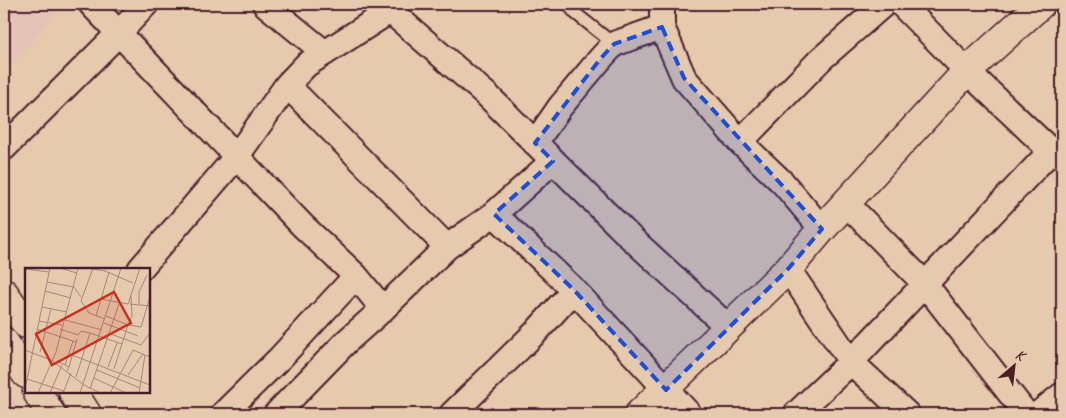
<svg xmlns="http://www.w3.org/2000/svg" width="1066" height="418" viewBox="0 0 1066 418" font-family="Caveat,sans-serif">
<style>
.built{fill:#e6c3b7}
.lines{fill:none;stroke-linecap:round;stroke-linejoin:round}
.lane-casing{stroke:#4a1f2b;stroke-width:15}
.street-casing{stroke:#4a1f2b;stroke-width:28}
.secondary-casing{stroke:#4a1f2b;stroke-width:31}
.lane{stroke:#e6caad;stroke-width:11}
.street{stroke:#e6caad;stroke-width:24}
.secondary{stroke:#e6caad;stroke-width:28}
.marked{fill:#1d4ed8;fill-opacity:0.2;stroke:#1d4ed8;stroke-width:4;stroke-dasharray:10 6;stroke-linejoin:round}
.inset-road{fill:none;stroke:#a88679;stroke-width:1}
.view{fill:#c8321e;fill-opacity:0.15;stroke:#c8321e;stroke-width:2.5}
.inset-edge{fill:none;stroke:#4a1f2b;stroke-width:2.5}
</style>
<rect width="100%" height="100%" fill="#e6caad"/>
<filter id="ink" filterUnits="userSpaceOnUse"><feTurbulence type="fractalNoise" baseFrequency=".02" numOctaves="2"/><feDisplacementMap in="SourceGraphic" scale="10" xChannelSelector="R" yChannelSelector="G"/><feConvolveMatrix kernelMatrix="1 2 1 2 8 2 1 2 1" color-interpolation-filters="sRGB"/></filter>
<g filter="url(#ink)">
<!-- built -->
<path class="built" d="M 4,4 L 65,4 L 4,74 Z
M 4,383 L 23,414 L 4,414 Z"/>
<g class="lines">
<!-- lane casing -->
<g class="lane-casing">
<path id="lane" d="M 568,4 L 575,13 L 614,44"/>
</g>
<!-- street casing -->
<g class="street-casing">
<path id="street" d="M 91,4 L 303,226 L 356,276 L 383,309
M 265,4 L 325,53
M 662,4 L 662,27 L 684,78 L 740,142 L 783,183 L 822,229
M 901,4 L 967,71 L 1051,151 L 1062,157
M 390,11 L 488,96 L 629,236 L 728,327
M 287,85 L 447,247 L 494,214 L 574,290 L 536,332 L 452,414
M 740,142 L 821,59 L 884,4
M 535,143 L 560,107 L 601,58 L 614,44 L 662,27
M 4,148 L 119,33 L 146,4
M 846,203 L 925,284 L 1026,414
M 494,214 L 553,161
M 140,269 L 237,156 L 287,85 L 306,65 L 390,11 L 397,4
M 788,269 L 851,362 L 907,414
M 574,290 L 689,414
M 223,414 L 280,358 L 356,276
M 276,414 L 347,341 L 383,309 L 447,247
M 796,414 L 851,362 L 1051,151
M 1038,414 L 1062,395"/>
</g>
<!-- secondary casing -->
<g class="secondary-casing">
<path id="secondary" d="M 4,293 L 26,324
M 4,342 L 26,374
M 37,392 L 51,414
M 73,392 L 87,414
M 639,414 L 788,269 L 822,229 L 967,71 L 1041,4"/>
</g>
<!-- lane -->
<use href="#lane" class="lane"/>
<!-- street -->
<use href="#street" class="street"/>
<!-- secondary -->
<use href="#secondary" class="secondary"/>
</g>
</g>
<!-- marked area -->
<path class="marked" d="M 662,27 L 684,78 L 822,229 L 788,269 L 666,390 L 574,290 L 494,214 L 553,161 L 535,143 L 601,58 L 614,44 Z"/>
<!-- overview -->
<g transform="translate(25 268)">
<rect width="125" height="125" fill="#e6caad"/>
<path class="inset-road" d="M 35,0 L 52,5M 62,0 L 80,3 L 108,15M 68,0 L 56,33 L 64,45 L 80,51M 0,1 L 24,4M 22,14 L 49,19 L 56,29M 20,23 L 46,30M 106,28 L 107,48 L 103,57 L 116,59 L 125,29M 76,31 L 103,36 L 115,0M 105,36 L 125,38M 114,36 L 114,24 L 122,7M 17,39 L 42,44M 71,48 L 84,4M 81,48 L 103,57 L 89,101M 40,52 L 77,62M 14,53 L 37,57M 79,55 L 113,68M 12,61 L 51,74M 35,61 L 53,67 L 56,63 L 65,65 L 51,109M 65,65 L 97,76M 86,66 L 116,77 L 125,65M 0,82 L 26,92 L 59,117 L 75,125M 15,84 L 26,41M 47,87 L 125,117M 34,94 L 44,99 L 42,103M 40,97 L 48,73M 44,99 L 52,71M 83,99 L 92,75M 72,102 L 115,120M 103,107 L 118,86M 69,110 L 101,125M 2,111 L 39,123M 0,121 L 25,0M 65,121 L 94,36M 13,125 L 31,84 L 53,0M 25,125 L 37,97M 38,125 L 46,105M 55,125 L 96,0M 85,125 L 108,82 L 125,89M 114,125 L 120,87"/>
<path class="view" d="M 89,24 L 106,55 L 27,97 L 11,66 Z"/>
<rect width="125" height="125" class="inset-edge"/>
</g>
<!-- margin -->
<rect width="1066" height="418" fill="none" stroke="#e6caad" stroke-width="20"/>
<rect x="10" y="10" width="1046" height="398" fill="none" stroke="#4a1f2b" stroke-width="2" filter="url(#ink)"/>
<!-- north arrow -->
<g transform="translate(1014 366) rotate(28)" stroke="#e6caad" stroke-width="4" paint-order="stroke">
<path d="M0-4L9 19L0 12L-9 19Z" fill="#4a1f2b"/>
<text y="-8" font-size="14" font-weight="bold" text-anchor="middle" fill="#4a1f2b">K</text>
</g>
</svg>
